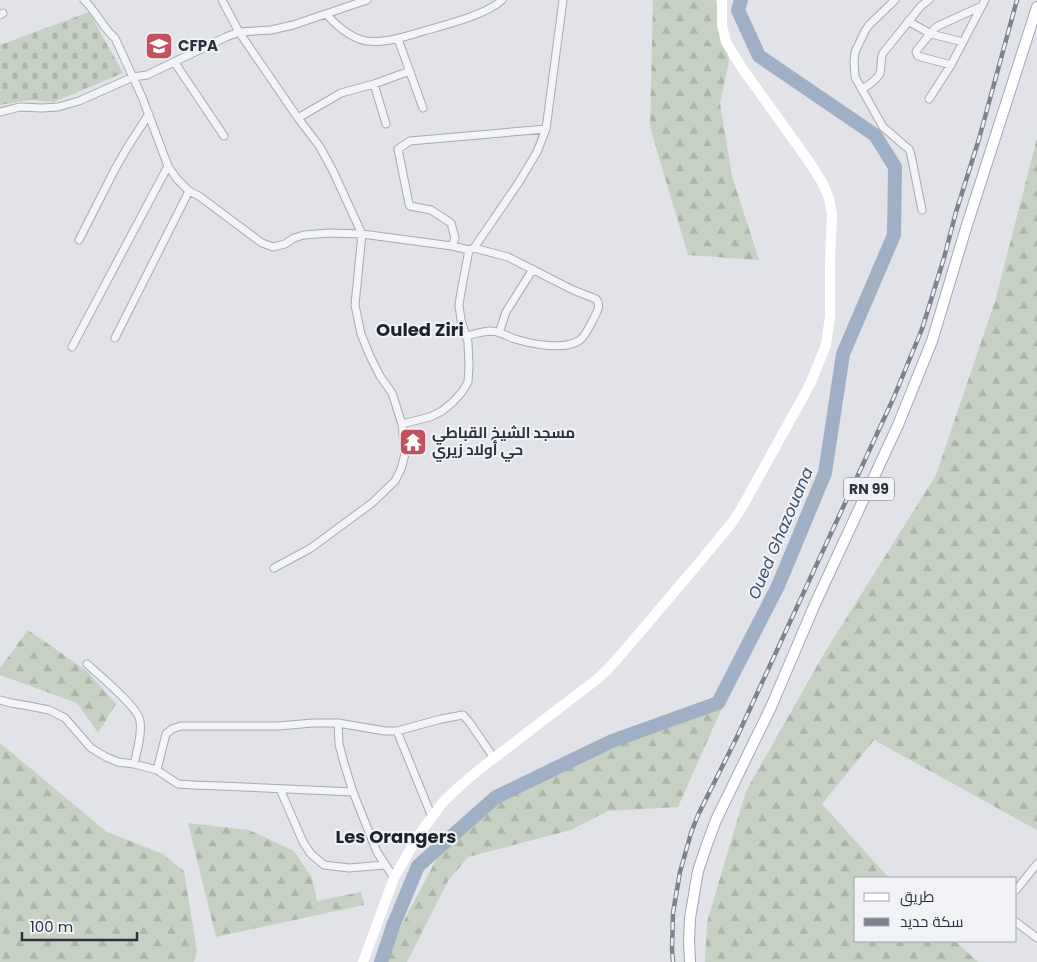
<svg xmlns="http://www.w3.org/2000/svg" width="1037" height="962" viewBox="0 0 1037 962" font-family="Poppins,Cairo,sans-serif">
<style>
.forest{fill:url(#forest-firs)}
.cemetery{fill:url(#cemetery-stones)}
.lines{fill:none;stroke-linecap:round;stroke-linejoin:round}
.river{stroke:#a0b0c4;stroke-width:14}
.minor-casing{stroke:#a7aab2;stroke-width:9}
.primary-casing{stroke:#a1a7b2;stroke-width:12}
.minor{stroke:#f3f4f7;stroke-width:7}
.secondary{stroke:#fff;stroke-width:10}
.primary{stroke:#fff;stroke-width:10}
.rail-casing{stroke:#7c8390;stroke-width:4.5}
.rail{stroke:#f0f2f6;stroke-width:2.5;stroke-dasharray:8;stroke-linecap:butt}
.labels{text-anchor:middle;stroke-width:4;stroke-linejoin:round;paint-order:stroke}
.shield{fill:#f0f2f6;stroke:#666b75;stroke-width:1}
.shield-label{font-size:14px;font-weight:bold;fill:#2b313e}
.poi-label{font-size:15px;font-weight:bold;fill:#2b313e;stroke:#f0f2f6;text-anchor:start}
.water-label{font-size:16px;font-style:italic;fill:#3a4e6d;stroke:#f0f2f6}
.quarter-label{font-size:18px;font-weight:bold;fill:#1d222f;stroke:#f0f2f6}
</style>
<defs>
<pattern id="forest-firs" width="22" height="20" patternUnits="userSpaceOnUse" patternTransform="scale(1.25)"><rect width="22" height="20" fill="#c6d1c3"/><path d="M5 1l3.5 6h-7zM16 11l3.5 6h-7z" fill="#aab4a9"/></pattern>
<pattern id="cemetery-stones" width="16" height="16" patternUnits="userSpaceOnUse" patternTransform="scale(1.25)"><rect width="16" height="16" fill="#c6d1c3"/><path d="M2 7V4a2 2 0 0 1 4 0v3zM10 15v-3a2 2 0 0 1 4 0v3z" fill="#aab4a9"/></pattern>
</defs>
<rect width="100%" height="100%" fill="#e1e3e8"/>
<!-- forest -->
<path class="forest" d="M 653,0 L 716,0 L 729,61 L 720,103 L 732,176 L 759,260 L 688,255 L 650,127 Z
M 1037,138 L 1037,830 L 874,740 L 822,804 L 889,878 L 856,878 L 856,941 L 955,941 L 978,962 L 705,962 L 707,922 L 746,791 L 825,652 L 936,475 L 996,298 Z
M 28,630 L 87,671 L 116,704 L 98,733 L 77,703 L 0,675 L 0,668 Z
M 725,701 L 678,807 L 608,811 L 571,830 L 468,857 L 448,881 L 407,962 L 382,962 L 454,826 L 550,769 Z
M 0,743 L 107,832 L 163,854 L 184,871 L 197,951 L 194,962 L 0,962 Z
M 188,823 L 249,830 L 294,851 L 312,878 L 317,901 L 361,892 L 364,905 L 216,937 Z"/>
<!-- cemetery -->
<path class="cemetery" d="M 89,12 L 123,73 L 54,102 L 29,100 L 0,105 L 0,45 Z"/>
<g class="lines">
<!-- river -->
<path class="river" d="M 381,962 L 393,926 L 418,866 L 496,797 L 612,741 L 718,703 L 778,586 L 825,473 L 843,354 L 894,235 L 895,167 L 875,135 L 759,56 L 738,10 L 741,0"/>
<!-- minor casing -->
<g class="minor-casing">
<path id="minor" d="M 84,0 C 96,11 102,27 115,38 L 142,97 L 168,166 L 177,179 L 189,191 L 199,196 L 262,243 L 273,247 L 285,244 L 294,238 L 304,235 L 330,233 L 362,234 L 452,246 L 469,250 L 474,248 L 508,257 L 573,290 L 596,299 C 602,306 596,313 593,320 C 589,327 586,335 580,340 C 564,351 532,344 515,339 C 509,337 503,333 497,332 C 487,329 476,334 466,336
M 222,0 L 239,32 L 298,118 L 320,147 L 333,171 L 362,234 L 355,305 L 361,334 L 370,356 L 380,376 L 392,393 L 402,424 L 405,454 L 401,469 L 395,481 L 372,503 L 311,548 L 274,568
M 895,0 L 869,25 L 865,31 L 855,52 L 854,61 L 855,77 L 883,127 L 905,146 L 909,149 L 911,155 L 922,210
M 326,14 C 336,25 352,39 367,41 C 372,41 378,42 383,41 C 397,40 410,35 424,31 C 445,25 486,15 502,0
M 0,15 L 3,13
M 908,21 L 931,34 L 963,42
M 398,39 L 423,108
M 175,63 L 224,136
M 951,65 L 918,56 L 916,52 L 917,50 L 935,28 L 940,25 L 982,6
M 374,84 L 386,124
M 862,90 C 867,85 878,80 880,73 C 882,66 880,59 883,53 L 921,6 L 929,0
M 929,99 L 951,65 L 985,0
M 0,112 L 20,107 L 42,108 L 58,107 L 79,101 L 133,77 L 147,75 L 226,37 L 239,32 L 271,30 L 293,25 L 367,0
M 298,118 L 341,93 L 374,84 L 410,71
M 79,240 L 114,171 L 127,148 L 149,114
M 452,246 L 455,238 L 451,223 L 431,210 L 410,206 L 409,204 L 398,149 L 410,141 L 546,129
M 474,248 L 519,182 L 537,152 L 546,129 L 563,0
M 499,333 L 506,312 L 533,269
M 115,338 L 189,191
M 72,347 L 168,166
M 402,424 L 430,417 L 442,411 L 453,402 L 462,392 L 468,382 L 469,366 L 468,342 L 461,320 L 459,305 L 461,292 L 469,250
M 87,664 C 99,675 139,708 140,721 C 142,735 137,751 134,764
M 0,700 L 11,703 L 29,706 L 49,710 L 65,718 L 91,748 L 106,757 L 118,762 L 134,764 L 157,770
M 338,723 L 339,744 L 344,763 L 353,792 L 377,852 L 394,878
M 397,731 L 441,719 L 463,715 L 470,723 L 494,758
M 280,789 L 303,842 L 311,854 L 324,865 L 349,868 L 385,865
M 353,792 L 244,787 L 194,785 L 178,784 L 157,770 L 166,734 L 172,729 L 181,726 L 279,726 L 313,723 L 338,723 L 385,731 L 397,731 L 432,817
M 1016,890 L 1037,864
M 1016,922 L 1037,938"/>
</g>
<!-- primary casing -->
<g class="primary-casing">
<path id="primary" d="M 690,962 L 689,941 L 690,918 L 698,871 L 706,847 L 716,820 L 771,707 L 815,604 L 898,425 L 932,341 L 966,228 L 1037,7"/>
</g>
<!-- minor -->
<use href="#minor" class="minor"/>
<!-- secondary -->
<path class="secondary" d="M 363,962 L 394,878 L 418,836 L 443,802 L 462,784 L 485,765 L 596,680 L 607,670 L 618,658 L 698,564 L 731,524 L 741,509 L 802,399 L 811,382 L 826,345 L 830,316 L 830,263 L 832,215 L 829,198 L 822,182 L 810,163 L 742,68 L 726,42 L 722,25 L 722,0"/>
<!-- primary -->
<use href="#primary" class="primary"/>
<!-- rail casing -->
<g class="rail-casing">
<path id="rail" d="M 673,962 L 672,949 L 673,913 L 680,872 L 691,833 L 698,815 L 736,739 L 894,397 L 922,329 L 944,258 L 956,212 L 979,139 L 1017,0"/>
</g>
<!-- rail -->
<use href="#rail" class="rail"/>
</g>
<!-- icons -->
<defs>
<g id="university-square" transform="scale(1.4375)"><rect x="-9" y="-9" width="18" height="18" rx="4" fill="#c0535e" stroke="#f0f2f6"/><path d="M0-5L7-2L0 1L-7-2ZM-4 1L0 2.5L4 1V4Q0 6-4 4Z" fill="#fff"/></g>
<g id="temple-square" transform="scale(1.4375)"><rect x="-9" y="-9" width="18" height="18" rx="4" fill="#c0535e" stroke="#f0f2f6"/><path d="M0-6L5-2H3V0L6.5 2.5H4V6H1.5V3h-3V6H-4V2.5H-6.5L-3 0V-2H-5Z" fill="#fff"/></g>
</defs>
<g fill-rule="evenodd">
<use href="#university-square" x="159" y="46"/>
<use href="#temple-square" x="413" y="442"/>
</g>
<g class="labels">
<!-- shield labels -->
<rect class="shield" x="844" y="477.5" width="50" height="23" rx="4"/>
<g class="shield-label">
<text x="869" y="494">RN 99</text>
</g>
<!-- poi labels -->
<g class="poi-label">
<text x="178" y="51">CFPA</text>
<text x="432" y="438">مسجد الشيخ القباطي<tspan x="432" dy="17">حي أولاد زيري</tspan></text>
</g>
<!-- water labels -->
<g class="water-label">
<text transform="translate(780 533) rotate(-67)" y="6">Oued Ghazouana</text>
</g>
<!-- quarter labels -->
<g class="quarter-label">
<text x="420" y="336">Ouled Ziri</text>
<text x="396" y="843">Les Orangers</text>
</g>
</g>
<!-- legend -->
<rect x="854" y="877" width="162" height="65" fill="#f0f2f6" stroke="#a1a5ac"/>
<rect x="864" y="893" width="25" height="8" fill="#ffffff" stroke="#a1a5ac"/>
<text x="900" y="902" font-size="15" fill="#2b313e">طريق</text>
<rect x="864" y="918" width="25" height="8" fill="#7c8390" stroke="#a1a5ac"/>
<text x="900" y="927" font-size="15" fill="#2b313e">سكة حديد</text>
<!-- scale -->
<path d="M22 932v8h115v-8" fill="none" stroke="#2b313e" stroke-width="2.5"/>
<text x="30" y="932" font-size="15" fill="#2b313e" stroke="#f0f2f6" stroke-width="4" paint-order="stroke">100 m</text>
</svg>
